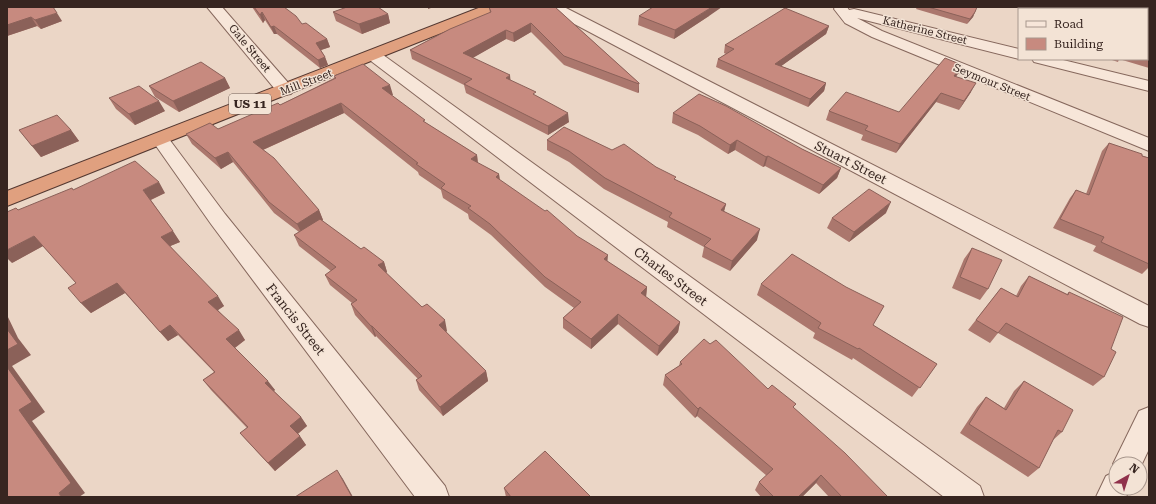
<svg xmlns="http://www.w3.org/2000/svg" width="1156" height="504" viewBox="0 0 1156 504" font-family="'Roboto Serif',serif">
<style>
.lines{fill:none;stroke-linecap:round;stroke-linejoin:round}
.minor-casing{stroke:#86685d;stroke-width:2}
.trunk-casing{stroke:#543831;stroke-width:2}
.minor{fill:#f7e6d9;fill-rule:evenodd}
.trunk{fill:#e0a07f;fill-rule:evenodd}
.wall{fill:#ab776d}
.shaded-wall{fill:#8b6159}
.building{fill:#c78a7f;stroke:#8b6159}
.labels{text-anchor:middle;stroke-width:3;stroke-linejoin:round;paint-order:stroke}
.far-street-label{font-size:11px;fill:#372520;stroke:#f3e3d5}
.shield{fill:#f3e3d5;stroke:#6f5e56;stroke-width:1}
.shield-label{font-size:12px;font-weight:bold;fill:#372520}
.street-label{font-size:13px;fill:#372520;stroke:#f3e3d5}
</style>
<rect width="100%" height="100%" fill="#ebd6c6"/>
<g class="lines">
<!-- minor casing -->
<g class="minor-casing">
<path id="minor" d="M 207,7 L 222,7 L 291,86 L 293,90 L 291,94 L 285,95 L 279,94 Z
M 546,7 L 564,7 L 1149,306 L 1149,327 L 1140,324 L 548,10 Z
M 835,7 L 847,7 L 849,10 L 854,9 L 1019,49 L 1019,59 L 857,18 L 882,31 L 1149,138 L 1149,151 L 872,37 L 845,23 L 834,9 Z
M 373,50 L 379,52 L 980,486 L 984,497 L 944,497 L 367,58 L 365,55 L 367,52 Z
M 1032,59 L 1059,59 L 1149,81 L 1149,91 L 1034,62 Z
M 160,133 L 166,135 L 225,214 L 445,486 L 449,497 L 415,497 L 211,224 L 154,143 L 151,139 L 154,135 Z
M 1149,407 L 1149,449 L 1140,468 L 1140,464 L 1116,464 L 1116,488 L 1130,488 L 1126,497 L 1096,497 L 1106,476 L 1116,471 L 1113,464 L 1139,411 Z"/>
</g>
<!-- trunk casing -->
<g class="trunk-casing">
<path id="trunk" d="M 481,7 L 501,7 L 499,10 L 7,206 L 7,191 Z"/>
</g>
<!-- minor -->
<use href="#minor" class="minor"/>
<!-- trunk -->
<use href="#trunk" class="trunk"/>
</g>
<!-- wall -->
<path class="wall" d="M 7,7 L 62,21 L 41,29 L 37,26 L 7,36 Z
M 252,7 L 284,7 L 302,24 L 327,39 L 330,47 L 321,50 L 325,57 L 328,65 L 320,68 L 277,34 L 274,34 L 265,20 L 263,23 Z
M 489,7 L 555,7 L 639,83 L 639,92 L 638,93 L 564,65 L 531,32 L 514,42 L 506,39 L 472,58 L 536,96 L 569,122 L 548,135 L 466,93 L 464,85 L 412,59 L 410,50 L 490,13 Z
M 917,7 L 977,7 L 973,17 L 967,24 L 916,9 Z
M 1107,7 L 1149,7 L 1149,68 L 1119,59 L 1118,62 L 1109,59 L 1147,59 L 1147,9 L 1106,9 Z
M 333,12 L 388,14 L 390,23 L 362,34 L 336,21 Z
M 639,16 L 709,16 L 674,39 L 638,25 Z
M 829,26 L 826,34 L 781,66 L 826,83 L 824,91 L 808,107 L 716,67 L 718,59 L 726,54 L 724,53 L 725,45 Z
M 962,65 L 956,76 L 971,92 L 959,110 L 936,102 L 896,153 L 861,140 L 863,135 L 826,120 L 829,111 L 899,112 Z
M 334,76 L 393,95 L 391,95 L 426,123 L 477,155 L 478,163 L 499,174 L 500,180 L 607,261 L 647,287 L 646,297 L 680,322 L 678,332 L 657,356 L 618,324 L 591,349 L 563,328 L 563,318 L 574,308 L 545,287 L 491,235 L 469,219 L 468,214 L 443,198 L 441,190 L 419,175 L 418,172 L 344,113 L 263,150 L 319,210 L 323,220 L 322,221 L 361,249 L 384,262 L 387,272 L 386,273 L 447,331 L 446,332 L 486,371 L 488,381 L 443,416 L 419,390 L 416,380 L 418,379 L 376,336 L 375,337 L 355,315 L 351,304 L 352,303 L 330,285 L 325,275 L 331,271 L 299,246 L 294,235 L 299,232 L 274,213 L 233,162 L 221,169 L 192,144 L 186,134 L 218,129 L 280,105 L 334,78 Z
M 225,78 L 230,88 L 179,112 L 155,97 L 149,86 Z
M 109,98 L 165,111 L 135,125 L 116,109 Z
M 673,113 L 802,149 L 841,168 L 837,178 L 819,194 L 765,166 L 763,167 L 735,150 L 728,154 L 698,135 L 672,123 Z
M 19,130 L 71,130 L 79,141 L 41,157 Z
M 547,140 L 612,150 L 656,167 L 676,180 L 726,204 L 724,211 L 757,240 L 730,271 L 702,257 L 704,247 L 667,227 L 668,222 L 604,189 L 569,162 L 547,150 Z
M 1109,143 L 1149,158 L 1149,267 L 1142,274 L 1093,251 L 1096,246 L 1053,228 L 1070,198 L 1076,190 L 1086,194 L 1102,151 Z
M 73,190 L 165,193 L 151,200 L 180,242 L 170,246 L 224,306 L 218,310 L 245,340 L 235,348 L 275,390 L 274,391 L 301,417 L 307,426 L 298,434 L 306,445 L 275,471 L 248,442 L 240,433 L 247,428 L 211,390 L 203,380 L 214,372 L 178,335 L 168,341 L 125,293 L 91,313 L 81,303 L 76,283 L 43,246 L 12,263 Z
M 886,213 L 849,242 L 827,228 L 832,218 Z
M 972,248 L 988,289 L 980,300 L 952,288 L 964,259 Z
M 1029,276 L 1067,294 L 1069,292 L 1111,349 L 1104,377 L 1093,386 L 998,333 L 990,343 L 968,330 L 1001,288 L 1016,296 L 1021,286 Z
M 761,284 L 873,325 L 937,364 L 912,397 L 853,358 L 852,360 L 813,338 L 815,333 L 757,295 Z
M 680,362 L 768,389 L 794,408 L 888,497 L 829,497 L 816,483 L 802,497 L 761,497 L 755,490 L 759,482 L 767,476 L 697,416 L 695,418 L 663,385 L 665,375 L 679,366 Z
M 1024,381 L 1062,432 L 1053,440 L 1039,468 L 1028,477 L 960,433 L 977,407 L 986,397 L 1004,408 L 1014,391 Z
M 504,488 L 591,497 L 506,497 Z"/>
<!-- shaded-wall -->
<path class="shaded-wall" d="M 428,7 L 434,7 L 428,9 Z
M 712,7 L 722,7 L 709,16 L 674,39 L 675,30 Z
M 262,12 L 265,20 L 263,23 L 260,15 Z
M 975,12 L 973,17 L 967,24 L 970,19 Z
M 57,13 L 62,21 L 41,29 L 35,20 Z
M 388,14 L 390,23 L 362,34 L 359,24 Z
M 31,17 L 37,26 L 7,36 L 7,25 Z
M 531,23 L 531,32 L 514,42 L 513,33 Z
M 274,26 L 277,34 L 274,34 L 271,27 Z
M 829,26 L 826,34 L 773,72 L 775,64 Z
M 506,30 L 506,39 L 464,63 L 463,53 Z
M 327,39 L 330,47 L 318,51 L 316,43 Z
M 325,57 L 328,65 L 320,68 L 318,60 Z
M 962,65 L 958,74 L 949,85 L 954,76 Z
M 510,75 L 511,85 L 506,78 Z
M 225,78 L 230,88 L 179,112 L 173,101 Z
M 639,83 L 639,92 L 638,93 L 639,84 Z
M 826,83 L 824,91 L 808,107 L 810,99 Z
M 976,83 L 971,92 L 959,110 L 964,101 Z
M 390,85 L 393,95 L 384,98 L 382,88 Z
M 941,93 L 936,102 L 896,153 L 900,144 Z
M 159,101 L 165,111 L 135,125 L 129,114 Z
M 341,103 L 344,113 L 258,152 L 253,142 Z
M 568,113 L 569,122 L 548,135 L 548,126 Z
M 71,130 L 79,141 L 41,157 L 32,146 Z
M 737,140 L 735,150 L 728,154 L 730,145 Z
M 228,152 L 233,162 L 221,169 L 215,158 Z
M 477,155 L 478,166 L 471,159 Z
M 768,156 L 765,166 L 763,167 L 766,157 Z
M 841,168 L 837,178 L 819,194 L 823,185 Z
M 499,174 L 500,185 L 496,177 Z
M 159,182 L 165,193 L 150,200 L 143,190 Z
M 891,202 L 886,213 L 849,242 L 854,232 Z
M 726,204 L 723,215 L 721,210 Z
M 319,210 L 323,220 L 302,234 L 297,224 Z
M 760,229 L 757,240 L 730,271 L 732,261 Z
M 173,231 L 180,242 L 168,247 L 161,237 Z
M 34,236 L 43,246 L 12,263 L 7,258 L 7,250 Z
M 608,255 L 607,266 L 604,259 Z
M 384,262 L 387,272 L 382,276 L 378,265 Z
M 117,283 L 125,293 L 91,313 L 81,303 Z
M 647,287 L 646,297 L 641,293 Z
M 218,296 L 224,306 L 215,312 L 208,302 Z
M 618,314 L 618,324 L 591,349 L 591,339 Z
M 7,315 L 18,338 L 31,355 L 12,366 L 45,412 L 32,421 L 85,493 L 79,497 L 61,497 L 19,410 L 7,367 Z
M 445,320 L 447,331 L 441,335 L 439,325 Z
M 680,322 L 678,332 L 657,356 L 659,346 Z
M 170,325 L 178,335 L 168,341 L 160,332 Z
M 371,326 L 372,326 L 376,336 L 375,337 Z
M 239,330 L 245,340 L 233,349 L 226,339 Z
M 486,371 L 488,381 L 443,416 L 440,407 Z
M 268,381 L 275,390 L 272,392 L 265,383 Z
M 700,407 L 697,416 L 695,418 L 698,409 Z
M 301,417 L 307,426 L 296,435 L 290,426 Z
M 300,436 L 306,445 L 275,471 L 268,463 Z
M 337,470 L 343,479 L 353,497 L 352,497 Z
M 821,475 L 816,483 L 802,497 L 798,497 Z"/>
<!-- building -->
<path class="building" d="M 7,7 L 53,7 L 57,13 L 35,20 L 31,17 L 7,25 Z
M 254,7 L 284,7 L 296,16 L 302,24 L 306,23 L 327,39 L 316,43 L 325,57 L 318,60 L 274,26 L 271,27 L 262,12 L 260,15 Z
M 347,7 L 378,7 L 388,14 L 359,24 L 333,12 Z
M 489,7 L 555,7 L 639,83 L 639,84 L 564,56 L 531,23 L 513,33 L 506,30 L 463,53 L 510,75 L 506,78 L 536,92 L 533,94 L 568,113 L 548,126 L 464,84 L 472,79 L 410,50 L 450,29 L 491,12 Z
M 653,7 L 712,7 L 675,30 L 639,16 Z
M 928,7 L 977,7 L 975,12 L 970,19 Z
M 1108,7 L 1149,7 L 1149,58 L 1147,57 L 1147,9 L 1107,9 Z
M 785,8 L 829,26 L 775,64 L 826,83 L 810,99 L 718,59 L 734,49 L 725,45 Z
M 945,58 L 962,65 L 954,76 L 976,83 L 964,101 L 941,93 L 900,144 L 865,130 L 868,126 L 829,111 L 846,92 L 899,112 Z
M 201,62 L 225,78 L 173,101 L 149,86 Z
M 363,64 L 390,85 L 382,88 L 425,120 L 423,121 L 477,155 L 471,159 L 499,174 L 496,177 L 545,211 L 547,210 L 577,236 L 608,255 L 604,259 L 647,287 L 641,293 L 680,322 L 659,346 L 618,314 L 591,339 L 563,318 L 581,302 L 545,277 L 490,224 L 468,208 L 471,206 L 441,188 L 445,184 L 416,164 L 418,163 L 341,103 L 253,142 L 274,158 L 319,210 L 297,224 L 269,202 L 228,152 L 215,158 L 186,134 L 210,123 L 218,129 L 278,103 L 280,105 L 336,78 L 334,76 Z
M 139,86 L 159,101 L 129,114 L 109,98 Z
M 699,94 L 726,106 L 802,149 L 841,168 L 823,185 L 768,156 L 766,157 L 737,140 L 730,145 L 700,126 L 673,113 Z
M 57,115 L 71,130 L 32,146 L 19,130 Z
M 564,127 L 612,150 L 624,144 L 656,167 L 676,177 L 674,179 L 726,204 L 721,210 L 760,229 L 732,261 L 704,246 L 711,239 L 669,217 L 672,213 L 605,178 L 569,151 L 547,140 Z
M 1109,143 L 1142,154 L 1142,156 L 1149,158 L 1149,264 L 1101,242 L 1104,237 L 1060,219 L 1076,190 L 1089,195 Z
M 135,161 L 159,182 L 143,190 L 173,231 L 161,237 L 218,296 L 208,302 L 239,330 L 226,339 L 268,381 L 265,383 L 301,417 L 290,426 L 300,436 L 268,463 L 240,433 L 248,427 L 203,380 L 215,372 L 170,325 L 160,332 L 117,283 L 81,303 L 68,288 L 76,283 L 34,236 L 7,250 L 7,212 L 16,208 L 18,210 L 72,188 L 73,190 Z
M 869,189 L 891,202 L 854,232 L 832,218 Z
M 320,219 L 361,249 L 364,247 L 384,262 L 378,265 L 422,307 L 427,304 L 445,320 L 439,325 L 486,371 L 440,407 L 416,380 L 422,376 L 372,326 L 371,326 L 351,304 L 357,300 L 325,275 L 336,267 L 294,235 Z
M 972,248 L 1002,260 L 988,289 L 960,277 Z
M 792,254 L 846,287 L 884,306 L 873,325 L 937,364 L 920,388 L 859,348 L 858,349 L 818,328 L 821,323 L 761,284 Z
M 1029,276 L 1068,295 L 1069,292 L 1123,317 L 1111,349 L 1116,352 L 1104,377 L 1006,323 L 998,333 L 976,320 L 1001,288 L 1018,297 Z
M 7,329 L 18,344 L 7,350 Z
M 704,339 L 710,344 L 716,340 L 768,389 L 772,385 L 796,404 L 793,407 L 845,453 L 888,497 L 842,497 L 821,475 L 798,497 L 774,497 L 759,482 L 773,469 L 700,407 L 698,409 L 665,375 L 682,364 L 680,362 Z
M 7,367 L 32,402 L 19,410 L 71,483 L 59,493 L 61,497 L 7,497 Z
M 1024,381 L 1073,410 L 1062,432 L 1058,430 L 1039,468 L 969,424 L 986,397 L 1006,410 Z
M 545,451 L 591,497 L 511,497 L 504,488 Z
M 337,470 L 352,497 L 295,497 Z"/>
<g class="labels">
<!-- far-street labels -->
<g class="far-street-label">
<text transform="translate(925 30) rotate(14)" y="4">Katherine Street</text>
<text transform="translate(250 48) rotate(50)" y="4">Gale Street</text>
<text transform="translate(306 82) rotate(-21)" y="4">Mill Street</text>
<text transform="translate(992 82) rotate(22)" y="4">Seymour Street</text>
</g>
<!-- shield labels -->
<rect class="shield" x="229" y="94" width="42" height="20" rx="3"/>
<g class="shield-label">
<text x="250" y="108">US 11</text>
</g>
<!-- street labels -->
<g class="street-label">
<text transform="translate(851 162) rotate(27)" y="5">Stuart Street</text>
<text transform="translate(671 276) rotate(37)" y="5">Charles Street</text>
<text transform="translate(296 319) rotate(52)" y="5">Francis Street</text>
</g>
</g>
<!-- border -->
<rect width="1156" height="504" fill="none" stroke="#372520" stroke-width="16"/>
<!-- legend -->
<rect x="1018" y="8" width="130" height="52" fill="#f3e3d5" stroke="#a8978d"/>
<rect x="1026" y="21" width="20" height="6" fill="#f7e6d9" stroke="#a8978d"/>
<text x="1054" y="28" font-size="12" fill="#372520">Road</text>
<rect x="1026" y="38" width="20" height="12" fill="#c78a7f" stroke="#a8978d"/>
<text x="1054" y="48" font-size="12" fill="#372520">Building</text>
<!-- north arrow -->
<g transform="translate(1128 476) rotate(39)"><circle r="19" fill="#f3e3d5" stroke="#a8978d"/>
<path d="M0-3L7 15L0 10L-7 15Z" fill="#90314b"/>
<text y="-6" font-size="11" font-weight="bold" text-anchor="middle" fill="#372520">N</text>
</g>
</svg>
